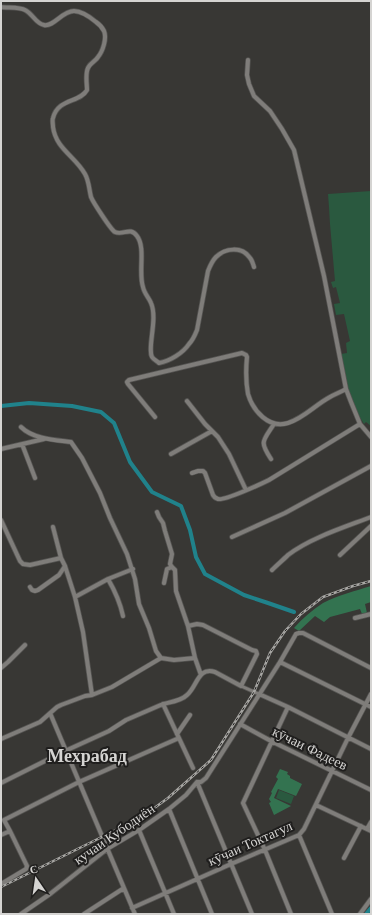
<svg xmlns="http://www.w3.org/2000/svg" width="372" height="915" viewBox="0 0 372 915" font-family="Georgia,serif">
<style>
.green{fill:#2a593f}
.forest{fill:#337350}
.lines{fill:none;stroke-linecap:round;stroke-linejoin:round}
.canal{stroke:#20828b;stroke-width:4}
.pedestrian-casing{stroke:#565553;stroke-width:4.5}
.minor-casing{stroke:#565553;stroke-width:5.5}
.pedestrian{stroke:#7f7d7a;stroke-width:3}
.minor{stroke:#7f7d7a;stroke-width:4}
.rail-casing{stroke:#a7a6a3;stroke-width:2.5}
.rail{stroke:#1f1e1d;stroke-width:1;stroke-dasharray:3;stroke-linecap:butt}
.labels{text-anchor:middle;stroke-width:4;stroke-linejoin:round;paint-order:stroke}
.street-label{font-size:14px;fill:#d5d4d2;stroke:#1f1e1d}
.district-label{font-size:18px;font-weight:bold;fill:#d5d4d2;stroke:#1f1e1d}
</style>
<rect width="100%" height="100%" fill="#383734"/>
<!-- green -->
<path class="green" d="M 371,191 L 371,426 L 366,422 L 364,424 L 354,408 L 347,390 L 341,354 L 347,353 L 346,343 L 350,341 L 344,314 L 336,315 L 334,304 L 340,303 L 336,287 L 333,288 L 331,282 L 335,281 L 330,224 L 329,207 L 328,194 Z
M 279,790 L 294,796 L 291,804 L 276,798 Z"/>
<!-- forest -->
<path class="forest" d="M 371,586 L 371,602 L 365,604 L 367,613 L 362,614 L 360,609 L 330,617 L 324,622 L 315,616 L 299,631 L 294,628 C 303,618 312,610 323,603 C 338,595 355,591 371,586 Z
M 280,769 L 288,772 L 287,774 L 290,776 L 290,778 L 302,784 L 296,796 L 278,789 L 274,798 L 291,806 L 274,815 L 269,803 L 271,802 L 269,799 L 272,793 L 271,792 L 278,779 L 276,777 Z"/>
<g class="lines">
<!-- canal -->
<path class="canal" d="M 1,406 L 29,403 L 72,406 L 101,412 L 114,423 L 130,462 L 152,492 L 181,506 L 190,530 L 196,557 L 205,574 L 244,595 L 268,603 L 294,612
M 366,914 L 371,908"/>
<!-- pedestrian casing -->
<g class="pedestrian-casing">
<path id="pedestrian" d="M 241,686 L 259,694"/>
</g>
<!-- minor casing -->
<g class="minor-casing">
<path id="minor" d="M 1,7 C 7,8 20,7 25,10 C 33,14 36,24 44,25 C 54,27 62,11 74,11 C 82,11 90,17 96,22 C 99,24 102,27 104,31 C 107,38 103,51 98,57 C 96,61 90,63 88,68 C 85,74 87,83 87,90 C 80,103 58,98 53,118 C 52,120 53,124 53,127 C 56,149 75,156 85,174 C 89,181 89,189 91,197 C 93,202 111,230 115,232 C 123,236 130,226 137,236 C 146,248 138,272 143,287 C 144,293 149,298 151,303 C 158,319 147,348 152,357 C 154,360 157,361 159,363 C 170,361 183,353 189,344 C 193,340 195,335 197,330 L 208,271 C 210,266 212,261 216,257 C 225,248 242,246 250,258 C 252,260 253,264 254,267
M 248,60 L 247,75 L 249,84 L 254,96 L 270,111 L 282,129 L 294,150 L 324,276 L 346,389 L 351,402 L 360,424 L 371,437
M 187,401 L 205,424 L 218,437 L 229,454 L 246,490
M 155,417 L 128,384 L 127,382 L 129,380 L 242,353 L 246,355 L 247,357 C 246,367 246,383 248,394 C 253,411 269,429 288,423 C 304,418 315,405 330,397 C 335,394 341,392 346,389
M 21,427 C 33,439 55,440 71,442 L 82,458 L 100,493 L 110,518 L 127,554 L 135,579 L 139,604 L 149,628 L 156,651 L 161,658
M 22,444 L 35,478
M 1,449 L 44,439
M 171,454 L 212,431
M 271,459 C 259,441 263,441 274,424
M 192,473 L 198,471 L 203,471 L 205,473 L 213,495 C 214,497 215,498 218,499 C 224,501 261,484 269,480 L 360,424
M 157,512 L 159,517 L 163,523 L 165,531 L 172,554 L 170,564 L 172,567 L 175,570 L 176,591 L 188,626 L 195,658
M 1,520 L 20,561 L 23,564 L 30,565 L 61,558
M 53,527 L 61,558 L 65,566 L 75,597 L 83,632 L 92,695
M 232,537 L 285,513 L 371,466
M 340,555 L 371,526
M 272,570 C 277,565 283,560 288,555 C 310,538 345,527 371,517
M 108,579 C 115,591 120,602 123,616
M 164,583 L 167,569 L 172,567
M 30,587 L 32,590 L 35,591 L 38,590 L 59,575 L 65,566
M 75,597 L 108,579 L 133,569
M 355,618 L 371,614
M 188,626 L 197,624 L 203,625 L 252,650 L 256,651 L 257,654 L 241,686 L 215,672 C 198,666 197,687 187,695 C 181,701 171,702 163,704 L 193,768
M 280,662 L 371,707
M 1,668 L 8,662 L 25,645
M 259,694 L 288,707 L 371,749
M 288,707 L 243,803 L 265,850 L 291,914
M 50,713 L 135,914
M 240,724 L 271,741 L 371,790
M 177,734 L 190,715
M 1,739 L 40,722 L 57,707 L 61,705 L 85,696 L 92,695 L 112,687 L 161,658 L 174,660 L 195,658 L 201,675
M 197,782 L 201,782 L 206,778 L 280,662 L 296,634 L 299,633 L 303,633 L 371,668
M 197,782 L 252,914
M 1,783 L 65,751 L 109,731 L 126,720 L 163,704
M 316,805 L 371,831
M 169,809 L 212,914
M 367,829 L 371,822
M 139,830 L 174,914
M 1,835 L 10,831
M 299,835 L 332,914
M 344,858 L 361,826
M 1,884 L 26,869 L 27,866 L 10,831 L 4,820 L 79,782 L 179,738
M 132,908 L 231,864 L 299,835 L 304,829 L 348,738 L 371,694
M 21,914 L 50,894 L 107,849 L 139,830 L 169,809 L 186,795 L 197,782
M 84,914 L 124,888
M 360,914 L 371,899"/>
</g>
<!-- pedestrian -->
<use href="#pedestrian" class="pedestrian"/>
<!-- minor -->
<use href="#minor" class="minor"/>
<!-- rail casing -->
<g class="rail-casing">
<path id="rail" d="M 1,887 L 142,817 L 168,798 L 211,760 L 254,692 L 270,653 L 285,631 L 301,614 L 323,597 L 353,586 L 371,581"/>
</g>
<!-- rail -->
<use href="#rail" class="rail"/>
</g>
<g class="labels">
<!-- street labels -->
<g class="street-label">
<text transform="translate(310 748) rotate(26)" y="5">кӯчаи Фадеев</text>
<text transform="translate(114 834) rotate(-35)" y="5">кучаи Кубодиён</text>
<text transform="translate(250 843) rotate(-24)" y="5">кӯчаи Токтагул</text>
</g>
<!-- district labels -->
<g class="district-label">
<text x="87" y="762">Мехрабад</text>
</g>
</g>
<!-- border -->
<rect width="372" height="915" fill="none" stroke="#d5d4d2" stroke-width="4"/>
<!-- north arrow -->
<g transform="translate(36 879) rotate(347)" stroke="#1f1e1d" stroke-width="3" paint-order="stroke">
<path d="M0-3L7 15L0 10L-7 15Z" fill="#d5d4d2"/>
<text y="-6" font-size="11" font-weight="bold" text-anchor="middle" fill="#d5d4d2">С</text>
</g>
</svg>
